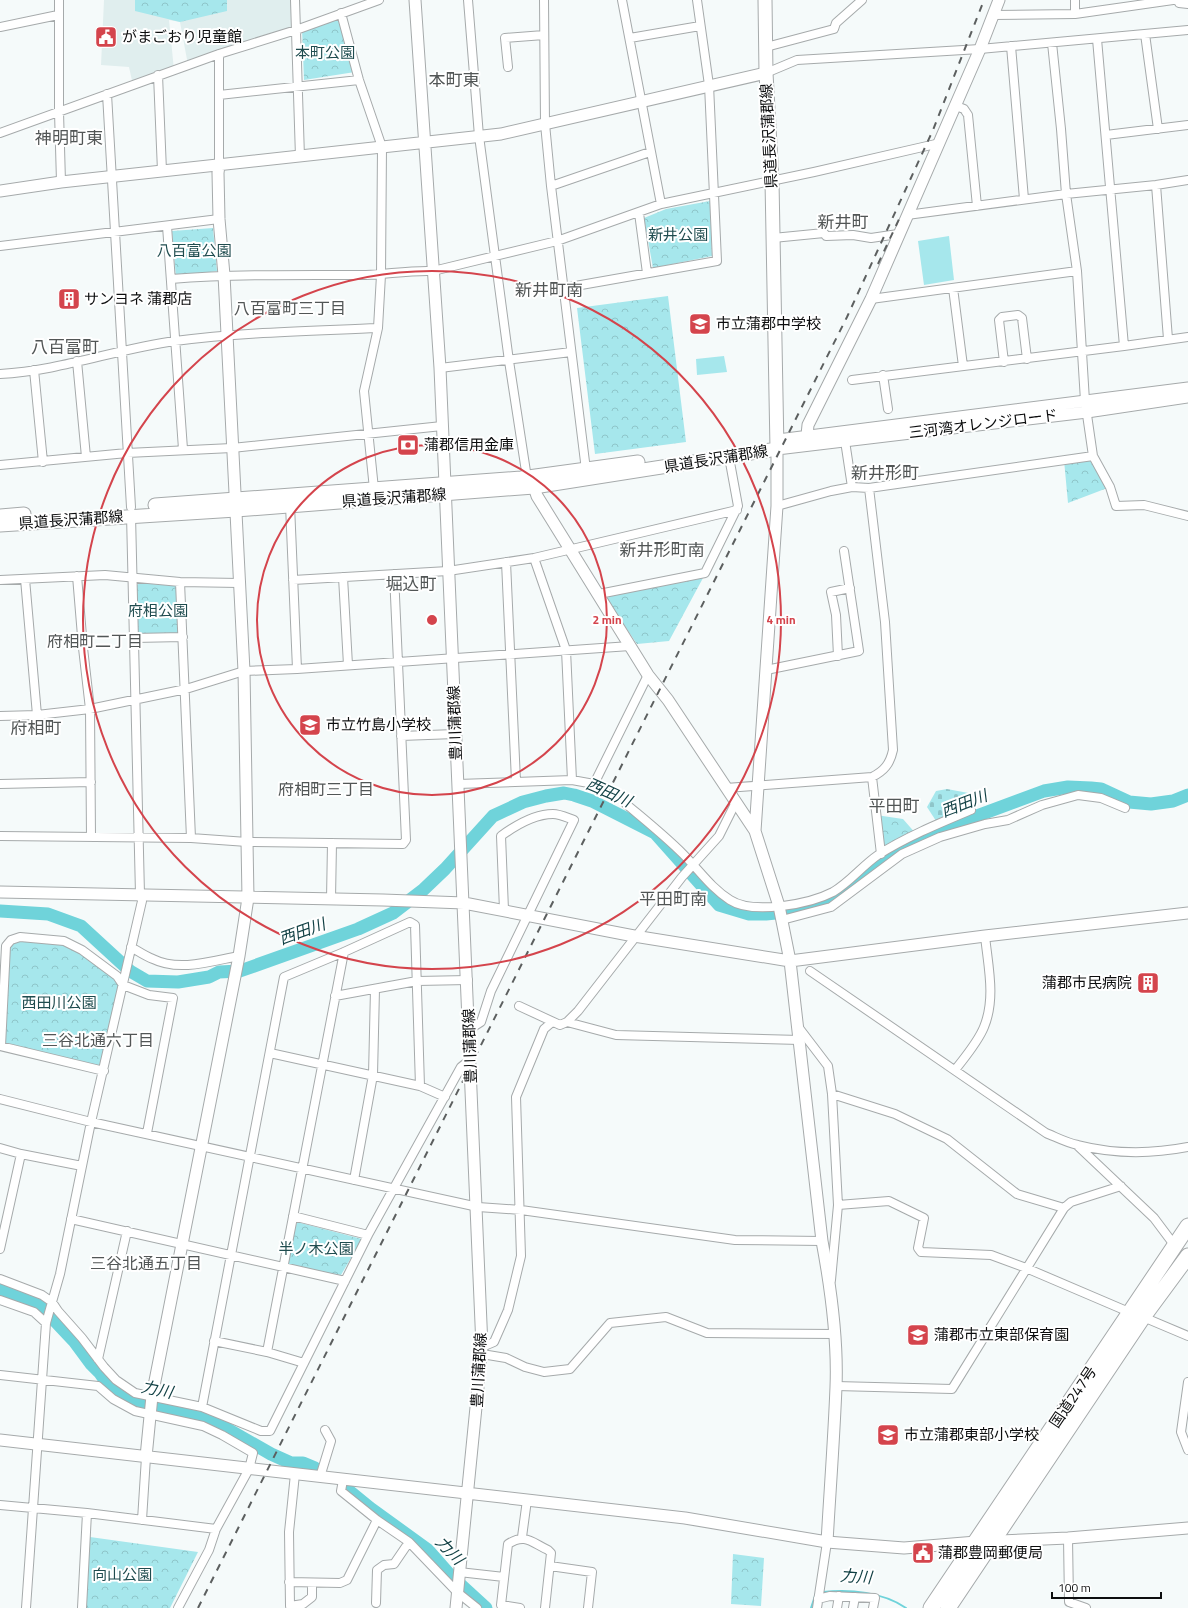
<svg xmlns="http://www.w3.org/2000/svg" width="1188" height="1608" viewBox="0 0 1188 1608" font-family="'Titillium Web','Noto Sans JP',sans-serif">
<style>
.built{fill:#e0eeee}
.cemetery{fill:url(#cemetery-stones)}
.park{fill:url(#park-crowns)}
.pitch{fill:#a6e7ec}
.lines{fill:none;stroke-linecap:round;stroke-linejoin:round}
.stream{stroke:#6fd3da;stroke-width:2}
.river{stroke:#6fd3da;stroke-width:13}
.street-casing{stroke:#a6aaab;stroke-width:10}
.secondary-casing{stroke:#a6aaab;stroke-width:13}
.primary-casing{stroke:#a6aaab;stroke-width:15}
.highway-casing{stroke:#a6aaab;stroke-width:17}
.street{stroke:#fff;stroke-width:8}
.secondary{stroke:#fff;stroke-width:11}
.primary{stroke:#fff;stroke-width:13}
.highway{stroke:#fff;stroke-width:15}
.rail{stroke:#5c5f5f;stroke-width:2;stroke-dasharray:7 7;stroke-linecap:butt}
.ring{fill:none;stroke:#d4444c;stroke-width:2}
.labels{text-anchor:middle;stroke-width:4;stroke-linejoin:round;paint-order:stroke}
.poi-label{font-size:15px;fill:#0c0d0e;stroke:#fff;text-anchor:start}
.park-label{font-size:15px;fill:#1f4c4f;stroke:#fff}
.street-label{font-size:15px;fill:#0c0d0e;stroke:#fff}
.neighbourhood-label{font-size:16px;fill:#525656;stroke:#fff}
.water-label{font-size:16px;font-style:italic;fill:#103f43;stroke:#fff}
.quarter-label{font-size:17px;fill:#525656;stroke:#fff}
.centre{fill:#d4444c;stroke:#fff;stroke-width:2}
.ring-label{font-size:12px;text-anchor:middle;font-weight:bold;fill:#d4444c;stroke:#fff;stroke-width:4;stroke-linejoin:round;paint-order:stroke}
</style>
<defs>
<pattern id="cemetery-stones" width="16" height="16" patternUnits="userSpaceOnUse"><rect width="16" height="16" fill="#a6e7ec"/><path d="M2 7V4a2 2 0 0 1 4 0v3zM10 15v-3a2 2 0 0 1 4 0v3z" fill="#8ec5c9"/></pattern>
<pattern id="park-crowns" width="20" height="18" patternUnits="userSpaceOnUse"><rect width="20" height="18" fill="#a6e7ec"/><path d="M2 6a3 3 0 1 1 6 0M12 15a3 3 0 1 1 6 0" fill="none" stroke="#8ec5c9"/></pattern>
</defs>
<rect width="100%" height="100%" fill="#f5fafa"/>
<!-- built -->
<path class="built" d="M 104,0 L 295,0 L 296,30 L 188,65 L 180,22 L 169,20 L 174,70 L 133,85 L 129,67 L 101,65 Z"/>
<!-- cemetery -->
<path class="cemetery" d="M 947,789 L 974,794 L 971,810 L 938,824 L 927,807 L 936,791 Z"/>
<!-- park -->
<path class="park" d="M 135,0 L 227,0 L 227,11 L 180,22 L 135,11 Z
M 339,15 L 355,72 L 304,80 L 302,29 Z
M 710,201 L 712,256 L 653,268 L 644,218 L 666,209 Z
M 213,228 L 217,271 L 176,277 L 172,231 Z
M 668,296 L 686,442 L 595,454 L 577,308 Z
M 1093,456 L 1110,487 L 1068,503 L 1064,460 Z
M 703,578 L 669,641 L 637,644 L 607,600 L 609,596 Z
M 140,583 L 176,586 L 180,633 L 141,636 L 138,633 L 137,585 Z
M 876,815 L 903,819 L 917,835 L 881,854 Z
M 11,940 L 64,941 L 123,985 L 104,1071 L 1,1046 L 6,946 Z
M 297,1222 L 362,1239 L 341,1275 L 285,1266 Z
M 90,1537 L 198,1552 L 170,1608 L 86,1608 Z
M 733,1554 L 764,1558 L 761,1606 L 731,1604 Z"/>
<!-- pitch -->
<path class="pitch" d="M 949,236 L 954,280 L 924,285 L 918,241 Z
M 724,356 L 727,372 L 697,375 L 696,359 Z"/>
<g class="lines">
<!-- stream -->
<path class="stream" d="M 823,1592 C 850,1589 883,1592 906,1608
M 811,1608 L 816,1593"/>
<!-- river -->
<path class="river" d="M 0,911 L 48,914 L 81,926 L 130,971 L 147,981 L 178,982 L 209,977 L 219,972 L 240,971 L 358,929 L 393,913 L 423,890 L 445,869 L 493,816 L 523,802 L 546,796 L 564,793 L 574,795 L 592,801 L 655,833 L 719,905 L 749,914 L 766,914 L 795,911 L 837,896 L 879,862 L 897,850 L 947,827 L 1044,791 L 1068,787 L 1091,788 L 1101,789 L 1129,802 L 1151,804 L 1173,801 L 1188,795
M 0,1290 L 32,1301 L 42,1307 L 74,1341 L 91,1364 L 100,1373 L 112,1390 L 135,1404 L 161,1406 L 187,1412 L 213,1421 L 271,1454 L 291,1463 L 303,1463 L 315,1468
M 348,1490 L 370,1508 L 428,1550 L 450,1575 L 486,1608"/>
<!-- street casing -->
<g class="street-casing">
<path id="street" d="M 59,0 L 59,112 L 61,182
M 295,0 L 300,157
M 468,0 L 479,136 L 509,361 L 527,478
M 544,0 L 545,124 L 551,186 L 586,470
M 622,0 L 661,204
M 1178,0 L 1179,3 L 1188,4
M 341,13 L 359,80 L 382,147 L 381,275 L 378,328 L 364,391 L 374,489
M 1075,14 L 1075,0
M 993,15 L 1075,14 L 1173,0
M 0,27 L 58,15
M 1145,34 L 1158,129
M 630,38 L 700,26
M 1052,43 L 1061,129 L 1066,194 L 1077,271 L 1085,401 L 1093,456 L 1110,487 L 1116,506 L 1144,505 L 1188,516
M 1011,46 L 1024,199
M 766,47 L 834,29 L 836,23 L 862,0
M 219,54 L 219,165
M 508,67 L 505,38 L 544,35
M 766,73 L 797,60 L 980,49 L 1188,30
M 158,75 L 162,171
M 107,94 L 131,507
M 219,95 L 359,80
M 956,106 L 964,109 L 968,115 L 977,206
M 0,133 L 219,54 L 296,30 L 379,0
M 1106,135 L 1188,125
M 1156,185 L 1168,339
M 551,186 L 650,152
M 639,213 L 647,273
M 907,215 L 1066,194 L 1156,185 L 1188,180
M 167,226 L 183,449
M 773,238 L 824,233 L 826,236 L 853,235 L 871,238 L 898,234
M 0,246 L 219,219
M 171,279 C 236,274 301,275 366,275 C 389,274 411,270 433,271 L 557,241 L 661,204 L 814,172 L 940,143
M 564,288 L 717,261 L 709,85 L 697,0
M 953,288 L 963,366
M 871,299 L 1077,271
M 1124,346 L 1188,337
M 77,361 L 86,457
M 1004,362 L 999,320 L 1002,317 L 1018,315 L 1022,318 L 1027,359
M 440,368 L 571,352
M 34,370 L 43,462
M 0,374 C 60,371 116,349 175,341 C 242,332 311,331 378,328
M 883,375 L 888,409
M 852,380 L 1124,346 L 1097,39
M 0,465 L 127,453 L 232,448 L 442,426
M 869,488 L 1093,456
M 290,505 L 297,669
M 777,506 L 831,491 L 852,487
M 534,558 L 566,650 L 572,780
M 506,562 L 516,781
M 77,576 L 83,648 L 90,709 L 91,837
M 343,577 L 348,665
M 25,579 L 37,715
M 0,580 L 105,575 L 180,582 L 239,583
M 293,580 L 448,571 L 534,558 L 737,510
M 180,582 L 191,838
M 599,594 L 705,573 L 738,506 L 729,457
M 134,638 L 183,637
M 838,656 L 836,615 L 831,592 L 850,588
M 766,670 L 859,651 L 844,551
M 0,716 L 37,715 L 90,709 L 186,689 L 244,671 L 297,669 L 630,646
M 401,736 L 455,734
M 872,777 L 881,854
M 0,784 L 91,782
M 458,784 L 572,780 L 594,784 L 648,675
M 726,788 L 872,777 C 884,771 890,764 893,750 L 885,622 L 869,488 L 852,487 L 845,441
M 626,804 C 645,820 665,836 683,854 C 699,870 711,888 730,900 C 753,915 810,904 833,892 C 850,882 862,866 878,855 C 906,837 940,823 971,810
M 0,836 L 191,838 L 247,842 L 403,844 L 406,840 L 394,574
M 331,899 L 332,843
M 782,920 L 831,907 L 902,854 L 940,837 L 985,824 L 1008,820 L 1042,805 L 1078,795 L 1101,798 L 1125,808
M 131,947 C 138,951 145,956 153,959 C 179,972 212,961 239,956
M 810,971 L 1046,1133 C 1056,1137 1067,1143 1078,1145 C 1113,1154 1152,1154 1188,1147
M 335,996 L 417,981 L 468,980
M 519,1006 L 560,1025 L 567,1022 L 578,1011 L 682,877 L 719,836 L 736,802
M 567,1022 L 616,1035 L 800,1040
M 799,1028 L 828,1066 L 832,1094 L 838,1205 L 831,1280
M 470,1029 L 481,1022 L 491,991 L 574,820 C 568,818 560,814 553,814 C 534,814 516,825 501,836 L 504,910
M 0,1046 L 104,1071
M 1,1046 L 6,946 L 11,940 L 20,937 L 64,941 L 82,950 L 117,976 L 123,985 L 149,995 L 173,998 L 147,1133
M 270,1053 L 420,1086 L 445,1097
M 955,1070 C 965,1057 978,1042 984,1027 C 996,998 988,966 985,936
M 832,1094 L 895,1114 L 947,1139 L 1017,1194 L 1064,1208
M 0,1099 L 91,1122 L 478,1207 L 521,1210 L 735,1240 L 822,1241
M 1078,1146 L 1154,1218 L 1175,1246
M 0,1148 L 21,1154
M 354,1180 L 373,1075 L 375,989
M 838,1205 L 889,1201 L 924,1218 L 918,1248 L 921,1252 L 991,1255 L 1026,1268 L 1129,1312
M 293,1216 L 368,1235
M 71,1219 L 345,1281
M 0,1249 L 21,1154 L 82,1166
M 0,1279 L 42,1295 L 52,1302 L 58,1311 L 82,1338 L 104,1367 L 116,1380 L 135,1393 L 202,1407 L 261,1431 L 270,1431 L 369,1233 L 461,1067 L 471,1059
M 0,1300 L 34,1312 L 46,1323
M 1143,1317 L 1188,1336
M 214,1341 L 267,1352
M 482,1347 L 494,1342 L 508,1310 L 521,1256 L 516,1097 L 544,1029 L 551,1023
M 482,1354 L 506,1358 L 525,1367 L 544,1372 L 570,1369 L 610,1323 L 666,1317 L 707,1333 L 835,1334
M 98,1359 L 127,1231
M 304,1363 L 267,1352 L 344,952
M 0,1375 L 98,1386 L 113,1399 L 135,1411 L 203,1426 L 222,1435 L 253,1453 L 249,1469 L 216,1529 L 209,1550 L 178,1608
M 1188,1382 L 1181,1432 L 1188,1450
M 836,1386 L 952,1389 L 1064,1208 L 1071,1202 L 1121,1186
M 202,1407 L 284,977 L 344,952 L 410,922 L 415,925 L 420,1086
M 295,1474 L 289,1532 L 290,1606 L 303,1604 L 312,1597 L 312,1583
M 320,1477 L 331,1441 L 325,1430
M 343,1480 L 341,1491 L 377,1520 L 409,1542 L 457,1592 L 477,1608
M 0,1505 L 87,1513 L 216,1529
M 142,1520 L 146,1457
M 522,1537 L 527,1500
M 1068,1538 L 1069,1602 L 1086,1608
M 550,1566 L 592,1572 L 588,1608
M 459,1572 L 504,1577
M 289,1582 L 340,1583 L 347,1580 L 377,1520
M 818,1599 L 830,1596 L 875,1598 L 873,1608
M 376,1603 L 377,1570 L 384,1565 L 394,1564 L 409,1542
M 26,1608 L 46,1323 L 60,1274 L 91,1122 L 142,901 L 140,894 L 131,515
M 82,1608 L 87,1513
M 520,1608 L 501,1605 L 508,1544 C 525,1533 531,1542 548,1550 L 551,1553 L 545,1608
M 817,1608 L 827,1542
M 837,1608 L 839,1596
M 853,1608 L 855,1597"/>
</g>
<!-- secondary casing -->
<g class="secondary-casing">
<path id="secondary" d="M 415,0 L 440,368 L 482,1347 L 456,1608
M 0,191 L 61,182 L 501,134 L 766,73
M 807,435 L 808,425 L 871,299 L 980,49 L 999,0
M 778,440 L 1188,388
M 534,487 L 537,496 L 648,675 L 668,700 L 755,831 L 779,906 L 790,961 L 822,1241 C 831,1289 838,1338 836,1387 C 834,1438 830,1490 827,1542
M 755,831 L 777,506 L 777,449 L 1087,412 L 1188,397
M 0,892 L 383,900 L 464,903 L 634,936 L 790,961 L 985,936 L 1188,913
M 0,1440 L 685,1518 L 827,1542 L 904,1548 L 976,1542 L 1068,1538 L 1188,1528
M 146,1457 L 152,1396 L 239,956 L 248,898 L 244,671 L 224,275 L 219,219 L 218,173 L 219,165"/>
</g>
<!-- primary casing -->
<g class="primary-casing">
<path id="primary" d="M 155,505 L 521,478 L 638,462
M 0,516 L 24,514
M 0,525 L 236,510 L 534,487 L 777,449 L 772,181 L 766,73 L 765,0"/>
</g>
<!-- highway casing -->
<g class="highway-casing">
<path id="highway" d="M 931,1608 L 1188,1226
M 948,1608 L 1143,1317 L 1188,1256"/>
</g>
<!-- street -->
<use href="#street" class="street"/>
<!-- secondary -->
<use href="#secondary" class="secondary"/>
<!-- primary -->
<use href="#primary" class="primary"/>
<!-- highway -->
<use href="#highway" class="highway"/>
<!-- rail -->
<path class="rail" d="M 878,264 L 901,215
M 198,1608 L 847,317 L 933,130 L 984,0"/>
</g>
<!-- distance rings -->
<g class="ring">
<circle cx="432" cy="620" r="175"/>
<circle cx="432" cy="620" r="349"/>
</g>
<!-- icons -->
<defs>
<g id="civic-square" transform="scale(1.15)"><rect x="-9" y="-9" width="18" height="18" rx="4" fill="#d4444c" stroke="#fff"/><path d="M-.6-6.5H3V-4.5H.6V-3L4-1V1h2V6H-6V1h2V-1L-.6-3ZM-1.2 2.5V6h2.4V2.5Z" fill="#fff"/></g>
<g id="building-square" transform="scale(1.15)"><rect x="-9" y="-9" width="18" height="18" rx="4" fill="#d4444c" stroke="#fff"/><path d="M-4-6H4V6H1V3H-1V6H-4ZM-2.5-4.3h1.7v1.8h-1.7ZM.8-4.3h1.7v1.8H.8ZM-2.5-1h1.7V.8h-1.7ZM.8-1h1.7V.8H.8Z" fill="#fff"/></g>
<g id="school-square" transform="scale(1.15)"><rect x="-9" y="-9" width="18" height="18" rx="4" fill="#d4444c" stroke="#fff"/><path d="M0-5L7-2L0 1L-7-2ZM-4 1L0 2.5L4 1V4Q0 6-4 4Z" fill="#fff"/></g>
<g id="bank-square" transform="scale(1.15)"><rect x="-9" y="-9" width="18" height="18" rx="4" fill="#d4444c" stroke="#fff"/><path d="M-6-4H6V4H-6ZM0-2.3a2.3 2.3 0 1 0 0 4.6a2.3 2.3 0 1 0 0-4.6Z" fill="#fff"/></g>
</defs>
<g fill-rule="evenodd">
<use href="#civic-square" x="106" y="37"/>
<use href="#building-square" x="69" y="299"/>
<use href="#school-square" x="700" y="324"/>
<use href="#bank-square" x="408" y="445"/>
<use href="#school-square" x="310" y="725"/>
<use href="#building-square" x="1148" y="983"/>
<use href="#school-square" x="918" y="1335"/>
<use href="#school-square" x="888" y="1435"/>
<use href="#civic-square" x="923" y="1553"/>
</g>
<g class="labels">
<!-- poi labels -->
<g class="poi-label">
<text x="122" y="42">がまごおり児童館</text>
<text x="84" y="304">サンヨネ 蒲郡店</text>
<text x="716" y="329">市立蒲郡中学校</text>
<text x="424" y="450">蒲郡信用金庫</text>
<text x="326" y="730">市立竹島小学校</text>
<text x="1132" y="988" text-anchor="end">蒲郡市民病院</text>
<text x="934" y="1340">蒲郡市立東部保育園</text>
<text x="904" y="1440">市立蒲郡東部小学校</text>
<text x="938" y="1558">蒲郡豊岡郵便局</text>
</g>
<!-- park labels -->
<g class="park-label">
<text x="325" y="58">本町公園</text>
<text x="678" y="240">新井公園</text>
<text x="194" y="256">八百富公園</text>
<text x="158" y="616">府相公園</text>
<text x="59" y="1008">西田川公園</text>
<text x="316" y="1254">半ノ木公園</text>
<text x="122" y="1580">向山公園</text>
</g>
<!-- street labels -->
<g class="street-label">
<text transform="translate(769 136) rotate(-93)" y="5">県道長沢蒲郡線</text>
<text transform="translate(983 424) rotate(-7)" y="5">三河湾オレンジロード</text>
<text transform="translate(716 459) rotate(-9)" y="5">県道長沢蒲郡線</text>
<text transform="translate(394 498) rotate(-4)" y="5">県道長沢蒲郡線</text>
<text transform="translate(71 520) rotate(-4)" y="5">県道長沢蒲郡線</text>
<text transform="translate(455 723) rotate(-92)" y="5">豊川蒲郡線</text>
<text transform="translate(470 1046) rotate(-92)" y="5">豊川蒲郡線</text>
<text transform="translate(479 1370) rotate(-87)" y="5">豊川蒲郡線</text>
<text transform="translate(1073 1397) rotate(-56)" y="5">国道247号</text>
</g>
<!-- neighbourhood labels -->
<g class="neighbourhood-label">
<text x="290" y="314">八百富町三丁目</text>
<text x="95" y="647">府相町二丁目</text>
<text x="326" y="795">府相町三丁目</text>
<text x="98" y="1046">三谷北通六丁目</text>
<text x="146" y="1269">三谷北通五丁目</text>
</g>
<!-- water labels -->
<g class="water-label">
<text transform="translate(609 792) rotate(24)" y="6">西田川</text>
<text transform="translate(964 803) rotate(-21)" y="6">西田川</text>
<text transform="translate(302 931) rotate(-20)" y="6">西田川</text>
<text transform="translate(157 1389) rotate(11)" y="6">力川</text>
<text transform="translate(450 1550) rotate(46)" y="6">力川</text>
<text transform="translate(856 1576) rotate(4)" y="6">力川</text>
</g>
<!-- quarter labels -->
<g class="quarter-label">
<text x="454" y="86">本町東</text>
<text x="69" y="144">神明町東</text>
<text x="843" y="228">新井町</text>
<text x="549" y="296">新井町南</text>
<text x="65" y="353">八百富町</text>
<text x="885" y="479">新井形町</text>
<text x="662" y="556">新井形町南</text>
<text x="411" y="590">堀込町</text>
<text x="36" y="734">府相町</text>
<text x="894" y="812">平田町</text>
<text x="673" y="905">平田町南</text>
</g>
</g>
<circle cx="432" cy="620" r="6" class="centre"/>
<g class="ring-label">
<text x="607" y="624">2 min</text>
<text x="781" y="624">4 min</text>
</g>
<!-- scale -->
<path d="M1052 1592v6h109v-6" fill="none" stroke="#0c0d0e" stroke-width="2"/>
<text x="1058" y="1592" font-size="12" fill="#0c0d0e" stroke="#ffffff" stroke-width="3" paint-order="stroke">100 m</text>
</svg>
